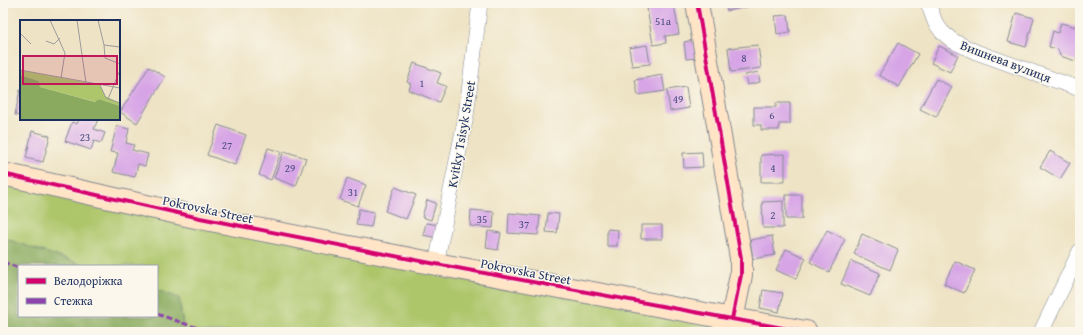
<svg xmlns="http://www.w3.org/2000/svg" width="1083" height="335" viewBox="0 0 1083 335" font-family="'Gentium Book Plus',serif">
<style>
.green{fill:#adc66b;stroke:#647a64}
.forest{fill:#8aab5f;stroke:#526d5e}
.building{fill:#d7a5e6}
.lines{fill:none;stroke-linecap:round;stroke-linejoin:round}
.street-casing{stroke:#848991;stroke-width:16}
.secondary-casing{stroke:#848991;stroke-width:24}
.street{stroke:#fff;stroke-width:15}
.secondary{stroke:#ffe4c6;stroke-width:22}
.quiet{stroke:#8e44ad;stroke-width:3;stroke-dasharray:6 3;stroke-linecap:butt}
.cycleway-casing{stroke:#fbf7ec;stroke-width:6}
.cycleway{stroke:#d6006c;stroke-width:4}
.labels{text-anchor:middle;stroke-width:3;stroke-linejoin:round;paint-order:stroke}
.number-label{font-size:11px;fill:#4a4c80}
.street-label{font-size:13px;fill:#1b2f5e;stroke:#fbf7ec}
.inset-road{fill:none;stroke:#9a9b9b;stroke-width:1}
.view{fill:#c2185b;fill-opacity:0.15;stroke:#c2185b;stroke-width:2}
.inset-edge{fill:none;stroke:#1b2f5e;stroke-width:2}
</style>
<rect width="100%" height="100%" fill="#fbf7ec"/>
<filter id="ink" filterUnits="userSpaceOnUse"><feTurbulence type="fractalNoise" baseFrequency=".025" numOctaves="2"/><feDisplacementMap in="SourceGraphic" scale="8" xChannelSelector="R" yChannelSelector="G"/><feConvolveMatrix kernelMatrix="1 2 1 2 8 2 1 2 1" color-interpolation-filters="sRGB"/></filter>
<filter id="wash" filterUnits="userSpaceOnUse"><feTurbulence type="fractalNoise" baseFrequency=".012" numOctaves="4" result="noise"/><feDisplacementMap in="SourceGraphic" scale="16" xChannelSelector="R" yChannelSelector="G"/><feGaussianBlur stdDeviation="0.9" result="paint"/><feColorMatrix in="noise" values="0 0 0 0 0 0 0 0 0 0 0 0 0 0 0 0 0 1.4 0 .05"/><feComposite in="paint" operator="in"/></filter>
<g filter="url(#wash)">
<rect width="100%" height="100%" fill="#eee3c4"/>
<!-- green -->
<path class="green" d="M 3,174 L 806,332 L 184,332 L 179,298 L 157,290 L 157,266 L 86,266 L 3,238 Z"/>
<!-- forest -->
<path class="forest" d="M 3,238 L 86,266 L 19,266 L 19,316 L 157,316 L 157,290 L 179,298 L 184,332 L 3,332 Z"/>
<g id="blocks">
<!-- building -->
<path class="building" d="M 725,3 L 756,3 L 756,5 L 727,11 Z
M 674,4 L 679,34 L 665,36 L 666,43 L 653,45 L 647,8 Z
M 1016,13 L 1034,18 L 1026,47 L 1008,42 Z
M 788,15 L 790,32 L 777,34 L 775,16 Z
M 1061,23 L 1080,28 L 1080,46 L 1076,61 L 1060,56 L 1058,49 L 1049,47 L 1053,31 L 1058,33 Z
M 694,40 L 697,58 L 686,59 L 684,42 Z
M 898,43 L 918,54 L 899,87 L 879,75 Z
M 647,45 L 650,64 L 632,66 L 629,48 Z
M 758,45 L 761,68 L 731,72 L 728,48 Z
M 939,46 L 958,55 L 950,72 L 931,63 Z
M 414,63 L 441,73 L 437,83 L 446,86 L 439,102 L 409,90 L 411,84 L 407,82 Z
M 149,67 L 165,77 L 137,123 L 120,112 Z
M 758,72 L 760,82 L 747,85 L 745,75 Z
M 662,75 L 665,91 L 638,95 L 635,80 Z
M 936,79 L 952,87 L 936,117 L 920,109 Z
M 686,87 L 689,108 L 670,111 L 667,90 Z
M 20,90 L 21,90 L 21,116 L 15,115 Z
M 776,103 L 790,103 L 790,124 L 779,124 L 779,130 L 761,130 L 761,125 L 754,125 L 754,107 L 776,107 Z
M 79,119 L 98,119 L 94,129 L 105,133 L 101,143 L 94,141 L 91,150 L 65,141 L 72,122 L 77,124 Z
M 218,125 L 246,135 L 235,165 L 207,155 Z
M 117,126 L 129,129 L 126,143 L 134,145 L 132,150 L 148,154 L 145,166 L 138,164 L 135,177 L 113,172 L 118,153 L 110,152 Z
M 32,131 L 50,136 L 43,162 L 26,158 Z
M 268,148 L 281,152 L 271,180 L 259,175 Z
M 284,151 L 306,158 L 296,186 L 274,178 Z
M 1050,151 L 1070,163 L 1060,179 L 1040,167 Z
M 702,152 L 703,167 L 684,168 L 683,153 Z
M 785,154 L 785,182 L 761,182 L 761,155 Z
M 347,178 L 366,185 L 358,206 L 340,200 Z
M 395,187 L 416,195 L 406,219 L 385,211 Z
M 786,195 L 802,195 L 802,219 L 786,219 Z
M 427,200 L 436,203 L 431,220 L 422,217 Z
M 783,201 L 783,228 L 763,228 L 762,202 Z
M 359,209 L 374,212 L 371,227 L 356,225 Z
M 471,210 L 494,212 L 493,228 L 470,226 Z
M 509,213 L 540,216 L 538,235 L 508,233 Z
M 548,213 L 559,214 L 557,233 L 546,232 Z
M 426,223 L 440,225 L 437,238 L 423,235 Z
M 641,225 L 662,225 L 662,239 L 641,239 Z
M 607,229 L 618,230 L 617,246 L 607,246 Z
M 827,230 L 845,239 L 829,272 L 810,262 Z
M 488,231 L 501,233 L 498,250 L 486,248 Z
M 862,234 L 898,250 L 890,270 L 854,254 Z
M 772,236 L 775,255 L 753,259 L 750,240 Z
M 786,249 L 806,258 L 796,279 L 776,270 Z
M 851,261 L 880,273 L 870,296 L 841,284 Z
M 955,261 L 975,270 L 964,293 L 944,284 Z
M 763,290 L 783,293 L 779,312 L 760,308 Z"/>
</g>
</g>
<g filter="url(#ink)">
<use href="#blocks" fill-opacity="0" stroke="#848991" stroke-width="1"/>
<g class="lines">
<!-- street casing -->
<g class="street-casing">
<path id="street" d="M 928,3 L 935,22 L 942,32 L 953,41 L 976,52 L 1080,89
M 436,264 L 466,116 L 480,3
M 1041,332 L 1080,251"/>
</g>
<!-- secondary casing -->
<g class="secondary-casing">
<path id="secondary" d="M 697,3 L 741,258 L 741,275 L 732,319
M 3,174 L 200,218 L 436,264 L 732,319 L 806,332"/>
</g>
<!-- street -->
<use href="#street" class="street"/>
<!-- secondary -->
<use href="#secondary" class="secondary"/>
<!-- quiet -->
<path class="quiet" d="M 3,262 L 19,268
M 157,314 L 209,332"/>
<!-- cycleway casing -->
<g class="cycleway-casing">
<path id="cycleway" d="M 697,3 L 741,258 L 741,275 L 732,319
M 3,174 L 200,218 L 436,264 L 732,319 L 806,332"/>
</g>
<!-- cycleway -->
<use href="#cycleway" class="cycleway"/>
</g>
</g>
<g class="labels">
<!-- number labels -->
<g class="number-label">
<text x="663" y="25">51а</text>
<text x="744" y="62">8</text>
<text x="422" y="87">1</text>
<text x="678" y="103">49</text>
<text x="772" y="119">6</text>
<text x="85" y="141">23</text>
<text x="227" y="149">27</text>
<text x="290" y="172">29</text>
<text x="773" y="172">4</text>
<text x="353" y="196">31</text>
<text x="773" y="219">2</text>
<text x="482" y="223">35</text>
<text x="524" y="228">37</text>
</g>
<!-- street labels -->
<g class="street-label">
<text transform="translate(1006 61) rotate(21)" y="5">Вишнева вулиця</text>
<text transform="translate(461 134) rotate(-80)" y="5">Kvitky Tsisyk Street</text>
<text transform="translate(208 209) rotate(12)" y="5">Pokrovska Street</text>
<text transform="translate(526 271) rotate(11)" y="5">Pokrovska Street</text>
</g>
</g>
<!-- overview -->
<g transform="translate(20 20)">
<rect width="100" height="100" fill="#eee3c4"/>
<path d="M 0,50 L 80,65 L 85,76 L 100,83 L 100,86 L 79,79 L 76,82 L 20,67 L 19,61 L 0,55 Z" fill="#adc66b"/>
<path d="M 0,55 L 19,61 L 20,67 L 75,82 L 79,79 L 100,86 L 100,100 L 0,100 Z" fill="#8aab5f"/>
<path class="inset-road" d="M 30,0 L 45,33 L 41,58M 57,0 L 66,63M 78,0 L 84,25 L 100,27M 0,13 L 11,24M 26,21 L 34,24 L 40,18M 84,25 L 85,38 L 100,44M 0,50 L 100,68M 80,65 L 86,78 L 100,83M 88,79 L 100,50"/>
<path class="view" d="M 3,36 L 97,36 L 97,64 L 3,64 Z"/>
<rect width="100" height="100" class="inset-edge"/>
</g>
<!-- margin -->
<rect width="1083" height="335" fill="none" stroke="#fbf7ec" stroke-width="16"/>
<!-- legend -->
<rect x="18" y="265" width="140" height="52" fill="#fbf7ec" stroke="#a1a7b3"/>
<rect x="26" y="278" width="20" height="6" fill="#d6006c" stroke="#a1a7b3"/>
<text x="54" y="285" font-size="12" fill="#1b2f5e">Велодоріжка</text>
<rect x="26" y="298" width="20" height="6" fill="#8e44ad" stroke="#a1a7b3"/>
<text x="54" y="305" font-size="12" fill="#1b2f5e">Стежка</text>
</svg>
